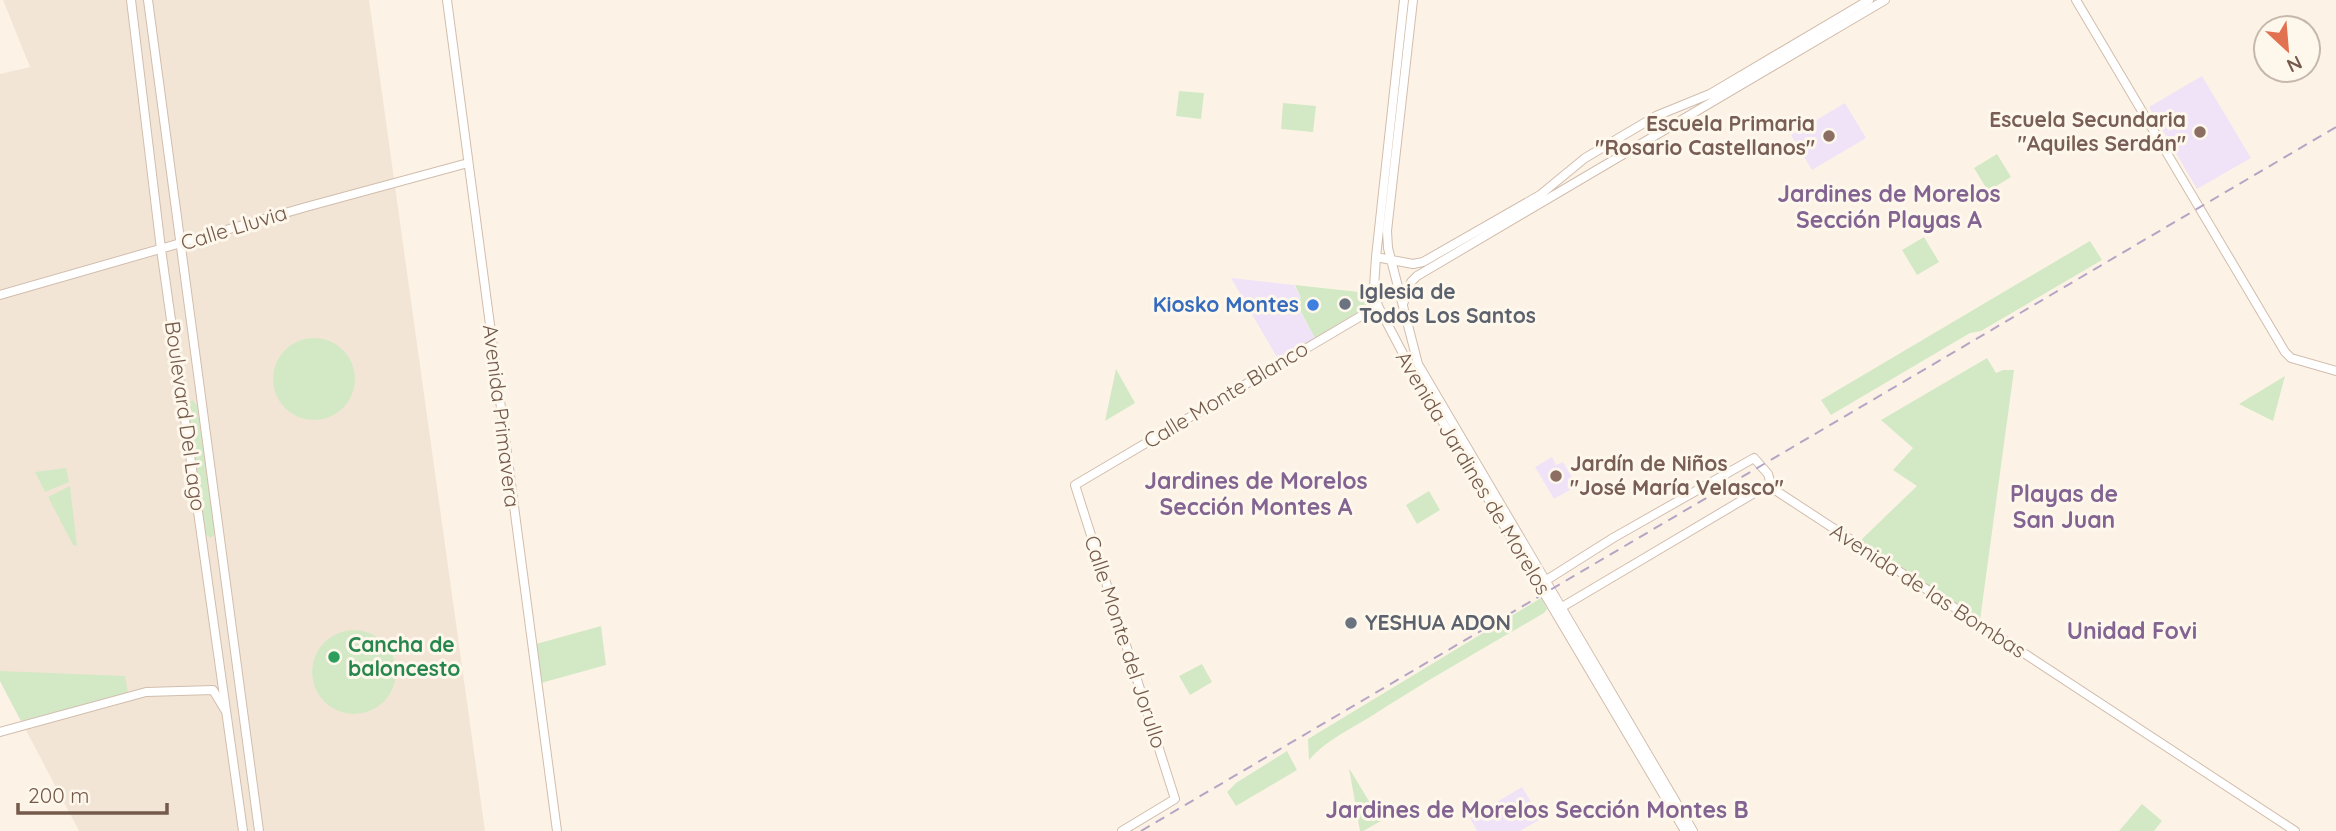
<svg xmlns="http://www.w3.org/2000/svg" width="2336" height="831" viewBox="0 0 2336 831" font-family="Quicksand,sans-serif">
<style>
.residential{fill:#f3e5d5}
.education{fill:#f0e3f8}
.green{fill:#d3e9c5}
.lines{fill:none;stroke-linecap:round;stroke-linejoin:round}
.secondary-casing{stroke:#d2bdad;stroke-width:10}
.secondary{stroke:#fff;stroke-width:8}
.rail{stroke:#b6a4c5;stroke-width:2;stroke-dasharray:10 7;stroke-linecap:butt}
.education-dot{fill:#8d6e63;stroke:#fef7ec;stroke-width:2.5}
.worship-dot{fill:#6b7280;stroke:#fef7ec;stroke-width:2.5}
.shop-dot{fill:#3f7fe0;stroke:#fef7ec;stroke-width:2.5}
.leisure-dot{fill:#2e9e5b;stroke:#fef7ec;stroke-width:2.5}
.labels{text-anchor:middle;stroke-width:6;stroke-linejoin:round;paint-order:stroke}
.education-label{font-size:21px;font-weight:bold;fill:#785e54;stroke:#fef7ec;text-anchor:end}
.street-label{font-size:21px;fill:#745a4b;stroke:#fef7ec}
.worship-label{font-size:21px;font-weight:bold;fill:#5b616d;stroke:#fef7ec;text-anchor:start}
.shop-label{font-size:21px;font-weight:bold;fill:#366cbe;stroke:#fef7ec;text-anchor:end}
.leisure-label{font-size:21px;font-weight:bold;fill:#27864d;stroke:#fef7ec;text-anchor:start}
.neighbourhood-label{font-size:23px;font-weight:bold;fill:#826391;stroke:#fef7ec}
</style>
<rect width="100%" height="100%" fill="#fcf3e6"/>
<!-- residential -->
<path class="residential" d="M 3,0 L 369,0 L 485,831 L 79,831 L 0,681 L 0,74 L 30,67 Z"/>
<!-- education -->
<path class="education" d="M 2202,76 L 2251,158 L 2197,189 L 2149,107 Z
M 1845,103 L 1866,138 L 1812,170 L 1791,135 Z
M 1231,278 L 1294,285 L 1301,298 L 1295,302 L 1315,338 L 1278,359 Z
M 1552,457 L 1556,465 L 1563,462 L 1577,486 L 1554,499 L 1535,467 Z
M 1522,787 L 1541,819 L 1520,831 L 1477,831 L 1470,818 Z"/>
<!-- green -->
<path class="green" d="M 1179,91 L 1204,93 L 1201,119 L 1176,116 Z
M 1283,103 L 1316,106 L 1313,132 L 1281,129 Z
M 1997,154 L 2011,177 L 1988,191 L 1974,168 Z
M 1924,237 L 1939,262 L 1917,275 L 1902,250 Z
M 2090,241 L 2102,260 L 1981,331 L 1970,333 L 1831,415 L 1821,400 Z
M 1295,285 L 1368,293 L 1371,304 L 1315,338 L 1295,301 L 1301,298 Z
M273 379a41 41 0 1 1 82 0a41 41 0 1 1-82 0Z
M 1987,358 L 1996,373 L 2003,370 L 2014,370 L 1980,620 L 1861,540 L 1917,486 L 1893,470 L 1913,448 L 1881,420 Z
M 1116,369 L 1135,403 L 1105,421 Z
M 2285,376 L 2273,421 L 2239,404 Z
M 193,400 L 197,406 L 216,533 L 211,538 L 205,534 L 187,404 Z
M 66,468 L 69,482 L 45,492 L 35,472 Z
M 70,486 L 77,546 L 73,545 L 48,497 Z
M 1429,491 L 1440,510 L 1417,524 L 1406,505 Z
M 1541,598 L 1547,609 L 1544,613 C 1486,647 1427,680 1370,717 C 1349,730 1325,741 1309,760 L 1308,739 Z
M 601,626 L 606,665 L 541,683 L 536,644 Z
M312 672a42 42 0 1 1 84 0a42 42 0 1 1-84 0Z
M 1202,664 L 1212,682 L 1190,695 L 1179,676 Z
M 0,671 L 125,676 L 128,693 L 21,721 L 0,681 Z
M 1287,751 L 1297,770 L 1236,806 L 1227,792 L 1236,783 Z
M 1349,768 L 1381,821 L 1363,831 L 1360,831 Z
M 2142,804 L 2162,821 L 2154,831 L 2119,831 Z"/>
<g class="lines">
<!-- secondary casing -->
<g class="secondary-casing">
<path id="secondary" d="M 131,0 L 161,249 L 243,831
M 148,0 L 259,831
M 447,0 L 557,831
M 1404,0 L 1376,257 L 1374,287 L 1378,306 L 1410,367 L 1685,831
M 1413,0 L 1387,231 L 1388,248 L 1418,364 L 1693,831
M 2076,0 L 2285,352 L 2291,358 L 2336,371
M 1376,257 L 1413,264 L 1423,262 L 1540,195 L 1585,158 L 1656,116 L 1710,94 L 1869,0
M 0,295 L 306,207 L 468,163
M 1403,304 L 1411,282 L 1417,276 L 1885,0
M 1545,581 L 1613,538 L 1754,458 L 1768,474 L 1772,488
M 1557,610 L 1761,489 L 1772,488 L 2295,831
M 0,732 L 146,692 L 213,690 L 225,710
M 1122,831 L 1175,799 L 1075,485 L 1378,306"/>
</g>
<!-- secondary -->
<use href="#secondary" class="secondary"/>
<!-- rail -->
<path class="rail" d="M 1141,831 L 2336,127"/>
</g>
<!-- markers -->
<g class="education-dot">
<circle cx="2200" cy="132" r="7"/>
<circle cx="1829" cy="136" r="7"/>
<circle cx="1556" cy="476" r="7"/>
</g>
<g class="worship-dot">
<circle cx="1345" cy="304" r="7"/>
<circle cx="1351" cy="623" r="7"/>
</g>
<circle class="shop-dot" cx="1313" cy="305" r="7"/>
<circle class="leisure-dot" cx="334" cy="657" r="7"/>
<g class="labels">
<!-- education labels -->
<g class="education-label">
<text x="2186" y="127">Escuela Secundaria<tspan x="2186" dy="24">"Aquiles Serdán"</tspan></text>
<text x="1815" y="131">Escuela Primaria<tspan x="1815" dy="24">"Rosario Castellanos"</tspan></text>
<text x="1570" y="471" text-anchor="start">Jardín de Niños<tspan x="1570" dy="24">"José María Velasco"</tspan></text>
</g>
<!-- street labels -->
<g class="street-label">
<text transform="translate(234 228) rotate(-17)" y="7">Calle Lluvia</text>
<text transform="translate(1226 395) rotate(-31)" y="7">Calle Monte Blanco</text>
<text transform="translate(185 416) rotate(82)" y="7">Boulevard Del Lago</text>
<text transform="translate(501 416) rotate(83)" y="7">Avenida Primavera</text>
<text transform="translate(1473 473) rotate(59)" y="7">Avenida Jardines de Morelos</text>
<text transform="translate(1928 591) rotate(33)" y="7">Avenida de las Bombas</text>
<text transform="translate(1125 642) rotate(72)" y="7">Calle Monte del Jorullo</text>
</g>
<!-- worship labels -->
<g class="worship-label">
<text x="1359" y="299">Iglesia de<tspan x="1359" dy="24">Todos Los Santos</tspan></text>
<text x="1365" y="630">YESHUA ADON</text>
</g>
<!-- shop labels -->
<g class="shop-label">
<text x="1299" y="312">Kiosko Montes</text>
</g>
<!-- leisure labels -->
<g class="leisure-label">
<text x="348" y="652">Cancha de<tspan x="348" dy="24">baloncesto</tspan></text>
</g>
<!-- neighbourhood labels -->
<g class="neighbourhood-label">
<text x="1889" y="202">Jardines de Morelos<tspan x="1889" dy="26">Sección Playas A</tspan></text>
<text x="1256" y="489">Jardines de Morelos<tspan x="1256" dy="26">Sección Montes A</tspan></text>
<text x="2064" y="502">Playas de<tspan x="2064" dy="26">San Juan</tspan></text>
<text x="2132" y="639">Unidad Fovi</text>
<text x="1537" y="818">Jardines de Morelos Sección Montes B</text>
</g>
</g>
<!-- north arrow -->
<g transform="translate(2287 49) rotate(154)"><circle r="33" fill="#fef7ec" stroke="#c7b8ac" stroke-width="2"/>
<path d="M0-5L12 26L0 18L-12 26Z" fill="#e2714f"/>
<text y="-10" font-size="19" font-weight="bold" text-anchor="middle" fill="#745a4b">N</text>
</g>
<!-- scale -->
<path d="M18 803v10h149v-10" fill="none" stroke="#745a4b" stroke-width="3.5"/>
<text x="28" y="803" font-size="21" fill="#745a4b" stroke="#fef7ec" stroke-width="5" paint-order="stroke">200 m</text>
</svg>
